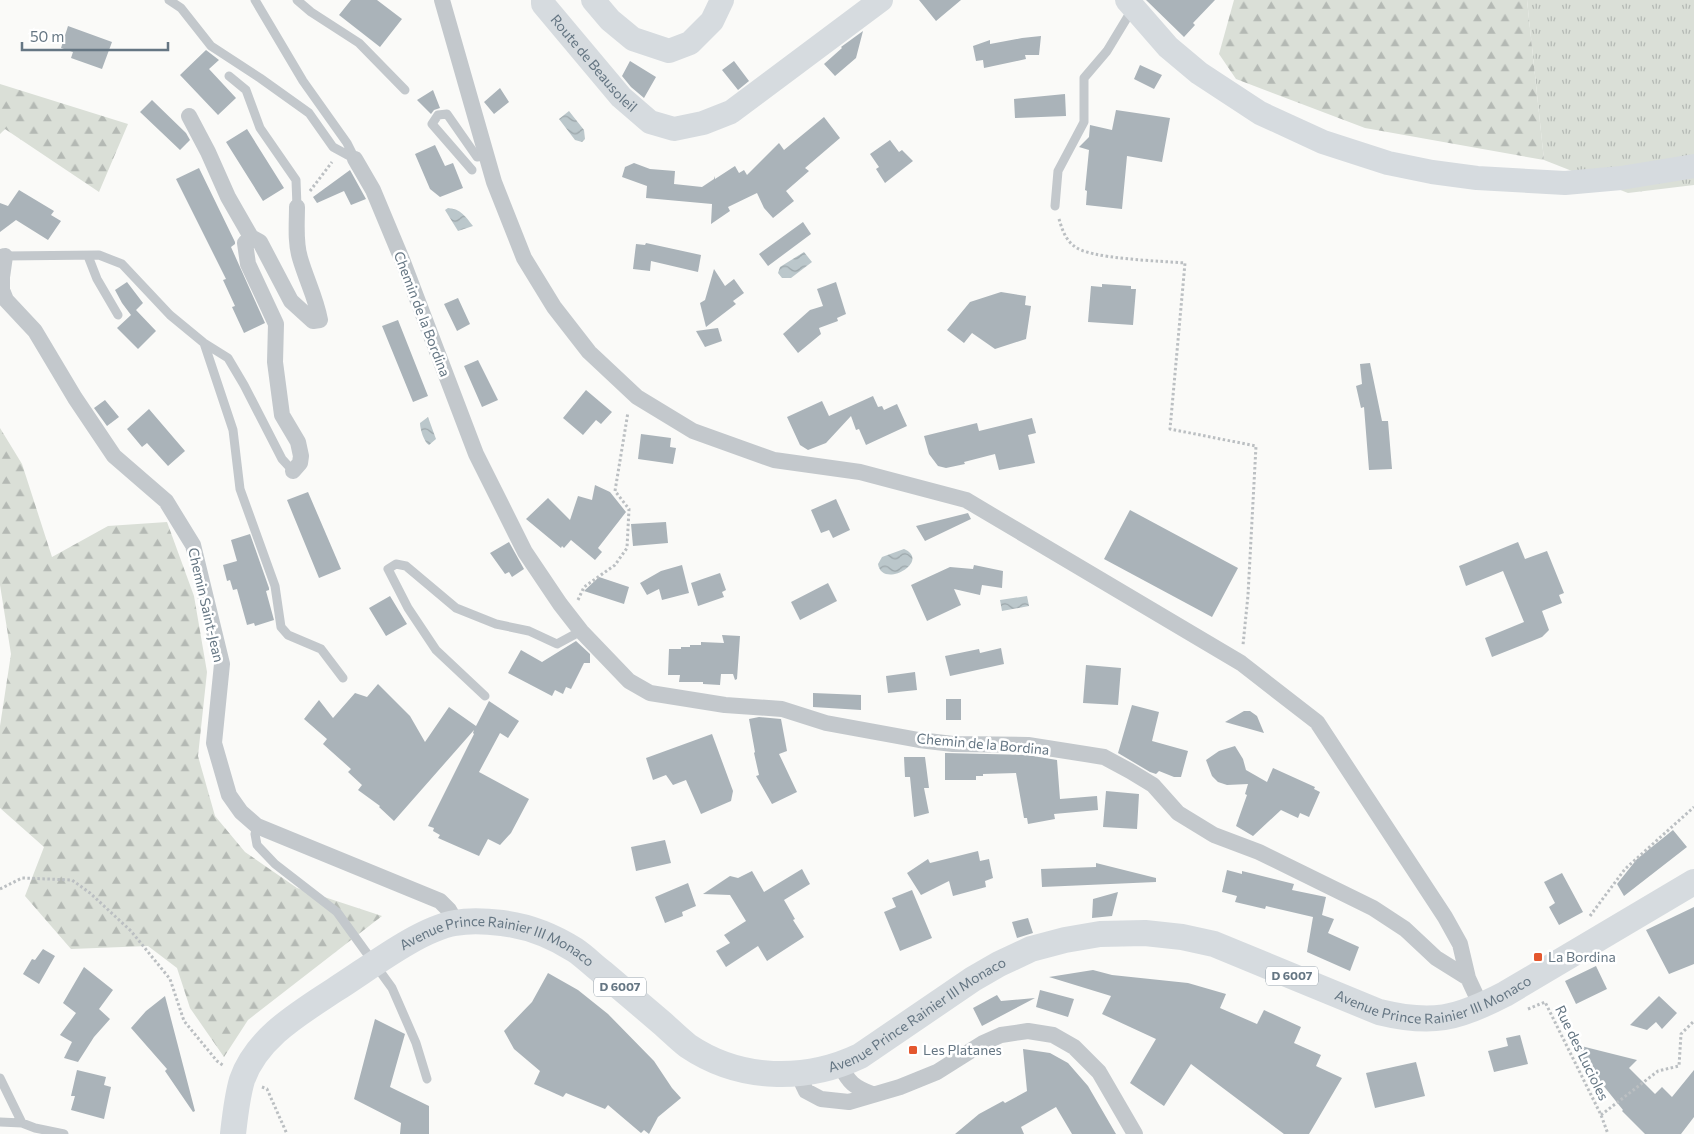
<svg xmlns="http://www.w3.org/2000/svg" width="1694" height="1134" viewBox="0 0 1694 1134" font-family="Commissioner,sans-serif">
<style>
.grass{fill:url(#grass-tufts)}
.forest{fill:url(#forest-firs)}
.water{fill:url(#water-waves)}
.building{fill:#aab3b9}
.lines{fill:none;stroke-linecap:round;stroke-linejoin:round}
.path{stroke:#bbbfc2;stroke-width:3;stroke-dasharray:2.5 2.5;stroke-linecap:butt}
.lane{stroke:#c3c8cc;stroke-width:9}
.street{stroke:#c3c8cc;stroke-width:16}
.secondary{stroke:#d6dbdf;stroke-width:24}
.primary{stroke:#d6dbdf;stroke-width:26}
.poi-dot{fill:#e4572e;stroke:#fff;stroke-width:2}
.labels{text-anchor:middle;stroke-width:5;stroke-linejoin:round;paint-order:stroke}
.shield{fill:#fff;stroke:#939fa8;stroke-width:1}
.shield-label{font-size:12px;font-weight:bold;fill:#657683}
.street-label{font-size:14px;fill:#657683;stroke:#fff}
.poi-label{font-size:14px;fill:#657683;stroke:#fff;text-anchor:start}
</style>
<defs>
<pattern id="grass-tufts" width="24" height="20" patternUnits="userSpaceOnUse" patternTransform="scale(1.25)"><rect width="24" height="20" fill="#dadfd7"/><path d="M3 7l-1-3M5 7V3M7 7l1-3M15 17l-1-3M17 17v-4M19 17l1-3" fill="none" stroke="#b4b9b4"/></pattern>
<pattern id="forest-firs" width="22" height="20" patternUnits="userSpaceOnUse" patternTransform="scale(1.25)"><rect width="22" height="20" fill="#dadfd7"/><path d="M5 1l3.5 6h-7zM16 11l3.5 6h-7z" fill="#b4b9b4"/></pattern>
<pattern id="water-waves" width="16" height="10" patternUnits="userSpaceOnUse" patternTransform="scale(1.25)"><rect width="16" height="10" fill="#bbc7cb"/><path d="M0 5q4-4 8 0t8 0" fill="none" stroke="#9ca6aa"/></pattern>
</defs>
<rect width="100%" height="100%" fill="#fafaf8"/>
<!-- grass -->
<path class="grass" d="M 1527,0 L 1694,0 L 1694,185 L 1628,193 L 1544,160 Z"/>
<!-- forest -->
<path class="forest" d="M 1234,0 L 1527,0 L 1544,160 L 1365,128 L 1236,79 L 1219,54 Z
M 0,84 L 128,124 L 99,192 L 5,129 L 0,134 Z
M 0,428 L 22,464 L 52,557 L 108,526 L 167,522 L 194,596 L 207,672 L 198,756 L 215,816 L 245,852 L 297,888 L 382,916 L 248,1020 L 224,1057 L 190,1008 L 177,968 L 148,946 L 71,949 L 25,896 L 44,847 L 0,808 L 0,726 L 11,654 L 0,585 Z"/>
<!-- water -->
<path class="water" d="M 569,111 L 584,130 L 585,139 L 582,142 L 575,140 L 559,119 Z
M 448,208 C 461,209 465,216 473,226 L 458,231 L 445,210 Z
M 804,252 L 812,262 L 791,278 L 782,278 L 778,273 L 780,267 Z
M 428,417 L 436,439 L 429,445 C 424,442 420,429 420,423 Z
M 904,549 C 932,561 882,590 878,564 L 882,557 Z
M 1027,596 L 1029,606 L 1002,611 L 1000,600 Z"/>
<!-- building -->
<path class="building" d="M 351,0 L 377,0 L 402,19 L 380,47 L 339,15 Z
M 919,0 L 961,0 L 936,21 Z
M 1146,0 L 1215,0 L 1193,23 L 1195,25 L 1184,37 Z
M 68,26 L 112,42 L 102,69 L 71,58 L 73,52 L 61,48 Z
M 863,31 L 856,58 L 835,76 L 824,64 L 842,48 L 841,47 Z
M 1041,36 L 1039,55 L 1025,55 L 1026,59 L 984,68 L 983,60 L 976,61 L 973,46 L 990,40 L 990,44 L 1022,38 Z
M 206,50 L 219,60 L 209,69 L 236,98 L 218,115 L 180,75 Z
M 630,61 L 656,77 L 644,98 L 631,87 L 622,76 Z
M 734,61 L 749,81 L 738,90 L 722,70 Z
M 1140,65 L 1162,75 L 1154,89 L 1134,79 Z
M 500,88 L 509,102 L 494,114 L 484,102 Z
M 433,90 L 440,108 L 434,110 L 431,114 L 417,100 Z
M 1065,94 L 1066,116 L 1015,118 L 1014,99 Z
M 152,100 L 186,133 L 190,140 L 180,150 L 140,112 Z
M 1116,110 L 1170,118 L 1162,162 L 1127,156 L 1122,209 L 1086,205 L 1087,191 L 1085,190 L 1089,150 L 1079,147 L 1089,137 L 1090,125 L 1112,130 Z
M 824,117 L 840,138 L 805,168 L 809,171 L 786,191 L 794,201 L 773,218 L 764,208 L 757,193 L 728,207 L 730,211 L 711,224 L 712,204 L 646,198 L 647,186 L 622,177 L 625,167 L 634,163 L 650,169 L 675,171 L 674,184 L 702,187 L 714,179 L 714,176 L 715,179 L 735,166 L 739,173 L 744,170 L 747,175 L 779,143 L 784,150 Z
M 247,129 L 284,188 L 263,201 L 226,142 Z
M 890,140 L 899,152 L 902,150 L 913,161 L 885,183 L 876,169 L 879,167 L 870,154 Z
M 435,145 L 445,166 L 453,163 L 463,188 L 440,197 L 430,189 L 415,154 Z
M 199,168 L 235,242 L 235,244 L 231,247 L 265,323 L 244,333 L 232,307 L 235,306 L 223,280 L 226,279 L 176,179 Z
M 350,170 L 366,199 L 351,205 L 344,191 L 317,203 L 313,197 Z
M 19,190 L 54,211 L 51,215 L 61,221 L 48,240 L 16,220 L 0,232 L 0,203 L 8,206 Z
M 803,222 L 811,234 L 768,266 L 759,254 Z
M 646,243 L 701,255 L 698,272 L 651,261 L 650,271 L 633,269 L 636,244 L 645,245 Z
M 714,269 L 725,286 L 734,279 L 744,293 L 733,301 L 736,304 L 706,327 L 700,303 L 705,300 Z
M 127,282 L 143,303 L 136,310 L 156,331 L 138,349 L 117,328 L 131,315 L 122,303 L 115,290 Z
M 836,282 L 846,314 L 837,318 L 838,321 L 819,328 L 821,334 L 798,353 L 783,334 L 810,310 L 823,306 L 817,289 Z
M 1102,284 L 1131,286 L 1131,289 L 1136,289 L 1133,325 L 1088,322 L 1091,286 L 1102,287 Z
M 1001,292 L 1026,296 L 1025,305 L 1031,306 L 1026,339 L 995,349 L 972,333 L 964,343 L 947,330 L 970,302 Z
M 458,298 L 470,324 L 457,331 L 444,304 Z
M 398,320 L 428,396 L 413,402 L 382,326 Z
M 718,328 L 722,341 L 705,347 L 696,331 Z
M 478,360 L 498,400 L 482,407 L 464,366 Z
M 1370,363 L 1382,421 L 1388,421 L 1392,469 L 1369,470 L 1364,407 L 1361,408 L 1356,386 L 1362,384 L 1360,364 Z
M 586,390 L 612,412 L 601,424 L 596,420 L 583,435 L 563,418 Z
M 873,396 L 878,407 L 882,406 L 884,410 L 897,404 L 907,426 L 866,445 L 859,429 L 856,430 L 851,416 L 826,443 L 808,450 L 800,445 L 787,417 L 822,401 L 829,416 Z
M 105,400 L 119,417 L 107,426 L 94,408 Z
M 149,409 L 185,451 L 168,466 L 147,443 L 142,447 L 127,429 Z
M 1032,418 L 1036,433 L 1028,435 L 1035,463 L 999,470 L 995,454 L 964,462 L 965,464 L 946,468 L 938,466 L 929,454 L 924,436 L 977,423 L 979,431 Z
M 641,434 L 671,438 L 670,447 L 676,448 L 673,464 L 638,459 Z
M 595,485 L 610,492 L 626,512 L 598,548 L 602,552 L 595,560 L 571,540 L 564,548 L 562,546 L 561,548 L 526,519 L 548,498 L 570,520 L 578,496 L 592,500 Z
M 308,492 L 341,569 L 319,578 L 287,500 Z
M 836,499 L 850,530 L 833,538 L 829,530 L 821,533 L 811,510 Z
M 1130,510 L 1238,568 L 1212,617 L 1104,559 Z
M 968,513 L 971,519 L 925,541 L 916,526 Z
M 666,522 L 668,543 L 633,546 L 631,524 Z
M 250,534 L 269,588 L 269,590 L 266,591 L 274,620 L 255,626 L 254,623 L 247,625 L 237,589 L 233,590 L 230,580 L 227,581 L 223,565 L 237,561 L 231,540 Z
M 509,542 L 524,569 L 512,577 L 509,572 L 505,574 L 490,553 Z
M 1518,542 L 1525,559 L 1547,551 L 1564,593 L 1559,595 L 1562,603 L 1542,611 L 1549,630 L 1542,637 L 1492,657 L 1485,638 L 1524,622 L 1503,571 L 1466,586 L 1459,566 Z
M 682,565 L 689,593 L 662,600 L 659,589 L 647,595 L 640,583 L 661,571 Z
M 974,565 L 1003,571 L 1002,588 L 982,585 L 980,595 L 954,589 L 961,605 L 927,621 L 911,585 L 950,567 L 973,569 Z
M 720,573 L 726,590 L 722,592 L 724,597 L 698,606 L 691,583 Z
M 599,577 L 629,587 L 624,604 L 584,591 Z
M 828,583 L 837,601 L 800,620 L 791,602 Z
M 390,596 L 407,624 L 386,636 L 369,608 Z
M 722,635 L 740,636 L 737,679 L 735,680 L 733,674 L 721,674 L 720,685 L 703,684 L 703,682 L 679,682 L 680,675 L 668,675 L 669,649 L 681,649 L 681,647 L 690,647 L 690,645 L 701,645 L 701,642 L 724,643 Z
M 576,641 L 590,654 L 590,663 L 584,663 L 571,689 L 566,687 L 563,694 L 555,690 L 552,696 L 508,673 L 521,650 L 542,662 Z
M 1001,648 L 1004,664 L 950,676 L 945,656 L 979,649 L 980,653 Z
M 1086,665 L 1121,668 L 1118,705 L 1083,703 Z
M 915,672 L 917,690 L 888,693 L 886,676 Z
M 378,684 L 410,716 L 425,742 L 449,707 L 476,726 L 489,701 L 519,721 L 508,738 L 500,733 L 479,772 L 529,799 L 511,833 L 500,845 L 488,839 L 479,856 L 438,838 L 440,835 L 433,831 L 434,828 L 428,826 L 474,734 L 473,733 L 474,730 L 394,821 L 379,807 L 380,806 L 358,790 L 362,785 L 348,772 L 351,769 L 323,744 L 327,739 L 304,719 L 319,700 L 333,718 L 355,693 L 367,697 Z
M 813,693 L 861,695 L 861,710 L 813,707 Z
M 946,699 L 961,699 L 961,720 L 946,720 Z
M 1132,705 L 1159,712 L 1152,741 L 1188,751 L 1181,777 L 1174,777 L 1159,771 L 1156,774 L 1150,772 L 1118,753 Z
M 1244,711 L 1250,711 L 1257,716 L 1264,733 L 1225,722 Z
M 759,717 L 781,719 L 787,751 L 779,754 L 797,792 L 772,804 L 756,776 L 759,775 L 754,753 L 755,752 L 749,719 Z
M 712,734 L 733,791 L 731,801 L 701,814 L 686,780 L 673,785 L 666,775 L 653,780 L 646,758 Z
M 1235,746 L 1243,759 L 1246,770 L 1267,782 L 1273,768 L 1315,787 L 1314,789 L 1320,792 L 1309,817 L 1300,813 L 1298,818 L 1281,810 L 1253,836 L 1236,826 L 1247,795 L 1245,794 L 1248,784 L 1227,785 L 1218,782 L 1212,776 L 1206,760 L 1219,751 Z
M 945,753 L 1027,755 L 1057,760 L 1060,799 L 1097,796 L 1098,810 L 1054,814 L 1055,819 L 1028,824 L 1027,818 L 1024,818 L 1016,773 L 983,774 L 983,776 L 976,776 L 976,780 L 945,780 Z
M 904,757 L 925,757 L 929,788 L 924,788 L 929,813 L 914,817 L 910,777 L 905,777 Z
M 1106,791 L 1139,794 L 1137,829 L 1103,827 Z
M 1673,830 L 1687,847 L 1624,896 L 1617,884 L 1637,859 Z
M 665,840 L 671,863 L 636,871 L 631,847 Z
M 978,851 L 980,861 L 989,859 L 993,878 L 985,881 L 986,887 L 953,896 L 949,881 L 921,895 L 907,873 L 928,859 L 930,863 Z
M 1096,863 L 1156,878 L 1156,882 L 1042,887 L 1041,869 L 1096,867 Z
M 802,869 L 810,884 L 784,900 L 795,919 L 793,920 L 804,937 L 767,961 L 758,946 L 726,967 L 716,951 L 730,943 L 724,935 L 746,921 L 730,895 L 703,894 L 730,876 L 738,878 L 752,871 L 764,892 Z
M 1227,870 L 1242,874 L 1242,871 L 1294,884 L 1292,890 L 1326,897 L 1322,915 L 1334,919 L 1328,933 L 1359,947 L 1350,971 L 1307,952 L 1313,917 L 1266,906 L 1265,909 L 1235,902 L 1237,896 L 1222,892 Z
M 1562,873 L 1583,912 L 1559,925 L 1549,907 L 1555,903 L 1544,882 Z
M 688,883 L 696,906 L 682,912 L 683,916 L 665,923 L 655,897 Z
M 912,890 L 932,938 L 900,951 L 884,912 L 896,907 L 892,898 Z
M 1118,892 L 1112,916 L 1092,918 L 1093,899 Z
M 1694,907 L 1694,964 L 1669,974 L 1646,930 Z
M 1028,918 L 1033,933 L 1017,938 L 1012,922 Z
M 43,949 L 55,956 L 39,984 L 23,974 L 32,959 L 35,960 Z
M 1596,966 L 1607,989 L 1576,1004 L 1565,981 Z
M 84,967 L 113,990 L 99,1009 L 110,1019 L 94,1037 L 78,1062 L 64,1058 L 72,1042 L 60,1035 L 76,1013 L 63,1003 Z
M 1093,970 L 1112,975 L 1188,983 L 1226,994 L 1220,1008 L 1257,1024 L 1264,1010 L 1301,1027 L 1294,1043 L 1321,1055 L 1316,1066 L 1342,1078 L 1309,1134 L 1284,1134 L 1191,1064 L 1164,1106 L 1130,1083 L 1156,1039 L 1102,1014 L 1111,996 L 1049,977 Z
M 548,973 L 578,990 L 608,1014 L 654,1061 L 672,1088 L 681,1098 L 658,1117 L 649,1134 L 644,1130 L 641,1133 L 608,1105 L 605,1109 L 566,1093 L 563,1097 L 534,1084 L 540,1071 L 514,1049 L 504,1031 L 532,1002 Z
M 1040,990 L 1074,999 L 1068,1017 L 1036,1007 Z
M 997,995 L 1001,1001 L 1035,998 L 982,1026 L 973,1008 Z
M 165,996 L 195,1111 L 193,1112 L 165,1071 L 167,1069 L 131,1028 L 146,1011 Z
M 1659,996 L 1677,1013 L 1662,1029 L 1656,1022 L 1647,1030 L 1630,1025 Z
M 375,1019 L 405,1034 L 390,1087 L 429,1106 L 429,1134 L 400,1134 L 401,1123 L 354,1099 Z
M 1520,1035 L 1528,1064 L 1494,1072 L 1488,1051 L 1508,1046 L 1506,1038 Z
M 1569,1043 L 1637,1060 L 1629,1068 L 1655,1094 L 1662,1087 L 1672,1097 L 1694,1070 L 1694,1117 L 1681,1134 L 1645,1134 L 1622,1111 L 1623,1110 Z
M 1023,1049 L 1050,1053 L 1068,1063 L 1088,1086 L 1116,1134 L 1072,1134 L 1056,1107 L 1021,1127 L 1024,1134 L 955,1134 L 979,1114 L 1003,1101 L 1005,1103 L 1027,1091 Z
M 1416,1062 L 1425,1096 L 1375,1108 L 1366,1073 Z
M 77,1070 L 106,1077 L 104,1085 L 111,1087 L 104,1119 L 71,1110 L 75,1096 L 71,1096 Z"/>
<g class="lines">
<!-- path -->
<path class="path" d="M 310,191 L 332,162
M 1059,219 C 1062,229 1065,239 1074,246 C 1088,259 1162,261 1185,263 L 1170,429 L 1256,446 L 1248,595 L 1243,645
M 578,600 L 584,587 L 615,565 L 627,548 L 629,509 L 615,491 L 628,412
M 0,889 L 22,878 L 72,880 L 90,893 L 131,931 L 170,979 L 184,1021 L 217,1061 L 224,1066
M 1590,916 L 1625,869 L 1694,807
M 1528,1009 L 1545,1002 L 1601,1115 L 1608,1134
M 262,1087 L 267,1089 L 287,1134
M 1601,1115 L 1658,1071 L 1679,1066 L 1681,1034 L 1694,1021"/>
<!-- lane -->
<path class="lane" d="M 169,0 L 181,8 L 211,46 L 260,78 L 309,113 L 333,147 L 355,159
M 255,0 L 303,81 L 347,143 L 355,159
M 297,0 L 311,12 L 359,43 L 405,90
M 229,76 L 246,90 L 260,128 L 296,180 L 297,207
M 472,170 L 432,124 L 438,115 L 447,114 L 477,157 L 486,155
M 1055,206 L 1058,171 L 1084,122 L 1084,78 L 1107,51 L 1133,8
M 2,253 L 5,256 L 99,255 L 122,264 L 170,315 L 204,343 L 228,358 L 244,385 L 282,459 L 293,471
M 88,256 L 97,279 L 118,315
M 204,343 L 233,430 L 240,489 L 275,586 L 281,627 L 288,635 L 321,649 L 343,678
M 485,696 L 436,650 L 408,608 L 388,569 L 396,564 L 406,566 L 456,608 L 496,624 L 529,631 L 557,644 L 581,631
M 257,826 L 255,834 L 257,845 L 275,864 L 337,912 L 392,988 L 416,1043 L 427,1079
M 0,1078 L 22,1123
M 0,1122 L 22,1123 L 35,1128 L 64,1134"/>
<!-- street -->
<path class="street" d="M 442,0 L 494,182 L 524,258 L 554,307 L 589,352 L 637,397 L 693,431 L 774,460 L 860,472 L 966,500 L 1241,663 L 1317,722 L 1445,917 L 1460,944 L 1468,978 L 1481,1006
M 189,116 L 208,152 L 228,197 L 251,237 L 260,242 L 291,301 L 313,321 L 320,320 C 316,298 306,279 300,258 C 295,242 297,223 297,207
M 355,159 L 373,190 L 403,262 L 476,454 L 525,552 L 560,604 L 581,631 L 629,681 L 650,693 L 725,705 L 782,709 L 826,723 L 919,740 L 953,744 L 1028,745 L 1104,757 L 1130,771 L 1153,785 L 1178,813 L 1214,835 L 1259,852 L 1373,908 L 1405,929 L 1436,958 L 1468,978
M 251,237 L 245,243 L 248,264 L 276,324 L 275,362 L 282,415 L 298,442 L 301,456 L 300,463 L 293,471
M 5,256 L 2,277 L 2,290 L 6,300 L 35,331 L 75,398 L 114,456 L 166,501 L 193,545 L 222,664 L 214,743 L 229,795 L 241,812 L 257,826 L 440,901 L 449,910 L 456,922
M 840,1065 C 849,1083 854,1087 872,1094
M 798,1074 L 806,1091 L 821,1099 L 849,1102 L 900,1087 L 937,1072 L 983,1043 L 1001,1035 L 1028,1031 L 1053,1035 L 1074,1047 L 1099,1072 L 1135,1134"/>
<!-- secondary -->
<g class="secondary">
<path id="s1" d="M 543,0 L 543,4 L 621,97 L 650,122 L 674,129 L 703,123 L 731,112 L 881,0"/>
<path d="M 593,0 L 610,20 L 633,39 L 669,51 L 690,43 L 712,21 L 722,0"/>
<path d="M 1127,0 L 1168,47 L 1199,73 L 1260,113 L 1323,142 L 1388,163 L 1432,172 L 1477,178 L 1565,183 L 1621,178 L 1694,166"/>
</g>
<!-- primary -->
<path class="primary" id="s2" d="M 233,1134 C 235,1116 237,1097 242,1080 C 257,1037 300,1013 336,989 C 368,969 419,929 455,923 C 470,920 486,921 502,923 C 527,926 553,936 575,950 C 584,956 593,965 602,972 C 622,989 642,1006 662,1023 C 670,1030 679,1039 688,1046 C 740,1081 805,1082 860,1056 L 973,979 L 999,964 L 1031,949 L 1065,940 L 1100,934 L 1145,933 L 1182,937 L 1214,944 L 1379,1012 C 1432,1025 1457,1019 1505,994 L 1694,882"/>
</g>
<!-- markers -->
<g class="poi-dot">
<rect x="1533" y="952" width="10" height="10" rx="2.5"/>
<rect x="908" y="1045" width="10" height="10" rx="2.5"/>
</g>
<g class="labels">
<!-- shield labels -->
<g class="shield">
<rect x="1266" y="966.5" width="52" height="19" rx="4"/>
<rect x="594" y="977.5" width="52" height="19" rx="4"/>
</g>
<g class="shield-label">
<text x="1292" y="980">D 6007</text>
<text x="620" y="991">D 6007</text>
</g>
<!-- street labels -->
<g class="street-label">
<text dy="5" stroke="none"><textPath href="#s1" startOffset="82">Route de Beausoleil</textPath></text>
<text transform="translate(422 314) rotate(69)" y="5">Chemin de la Bordina</text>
<text transform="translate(206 605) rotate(77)" y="5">Chemin Saint-Jean</text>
<text transform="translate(983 744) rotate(5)" y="5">Chemin de la Bordina</text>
<text dy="5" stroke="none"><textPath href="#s2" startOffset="369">Avenue Prince Rainier III Monaco</textPath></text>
<text dy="5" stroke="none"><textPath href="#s2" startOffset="1402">Avenue Prince Rainier III Monaco</textPath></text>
<text dy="5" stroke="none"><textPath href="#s2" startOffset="849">Avenue Prince Rainier III Monaco</textPath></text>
<text transform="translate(1582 1053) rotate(64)" y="5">Rue des Lucioles</text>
</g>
<!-- poi labels -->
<g class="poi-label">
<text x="1548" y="962">La Bordina</text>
<text x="923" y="1055">Les Platanes</text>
</g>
</g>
<!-- scale -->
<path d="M22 42v8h146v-8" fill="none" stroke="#657683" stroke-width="2.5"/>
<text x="30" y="42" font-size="15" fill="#657683" stroke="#ffffff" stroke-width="4" paint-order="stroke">50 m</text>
</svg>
